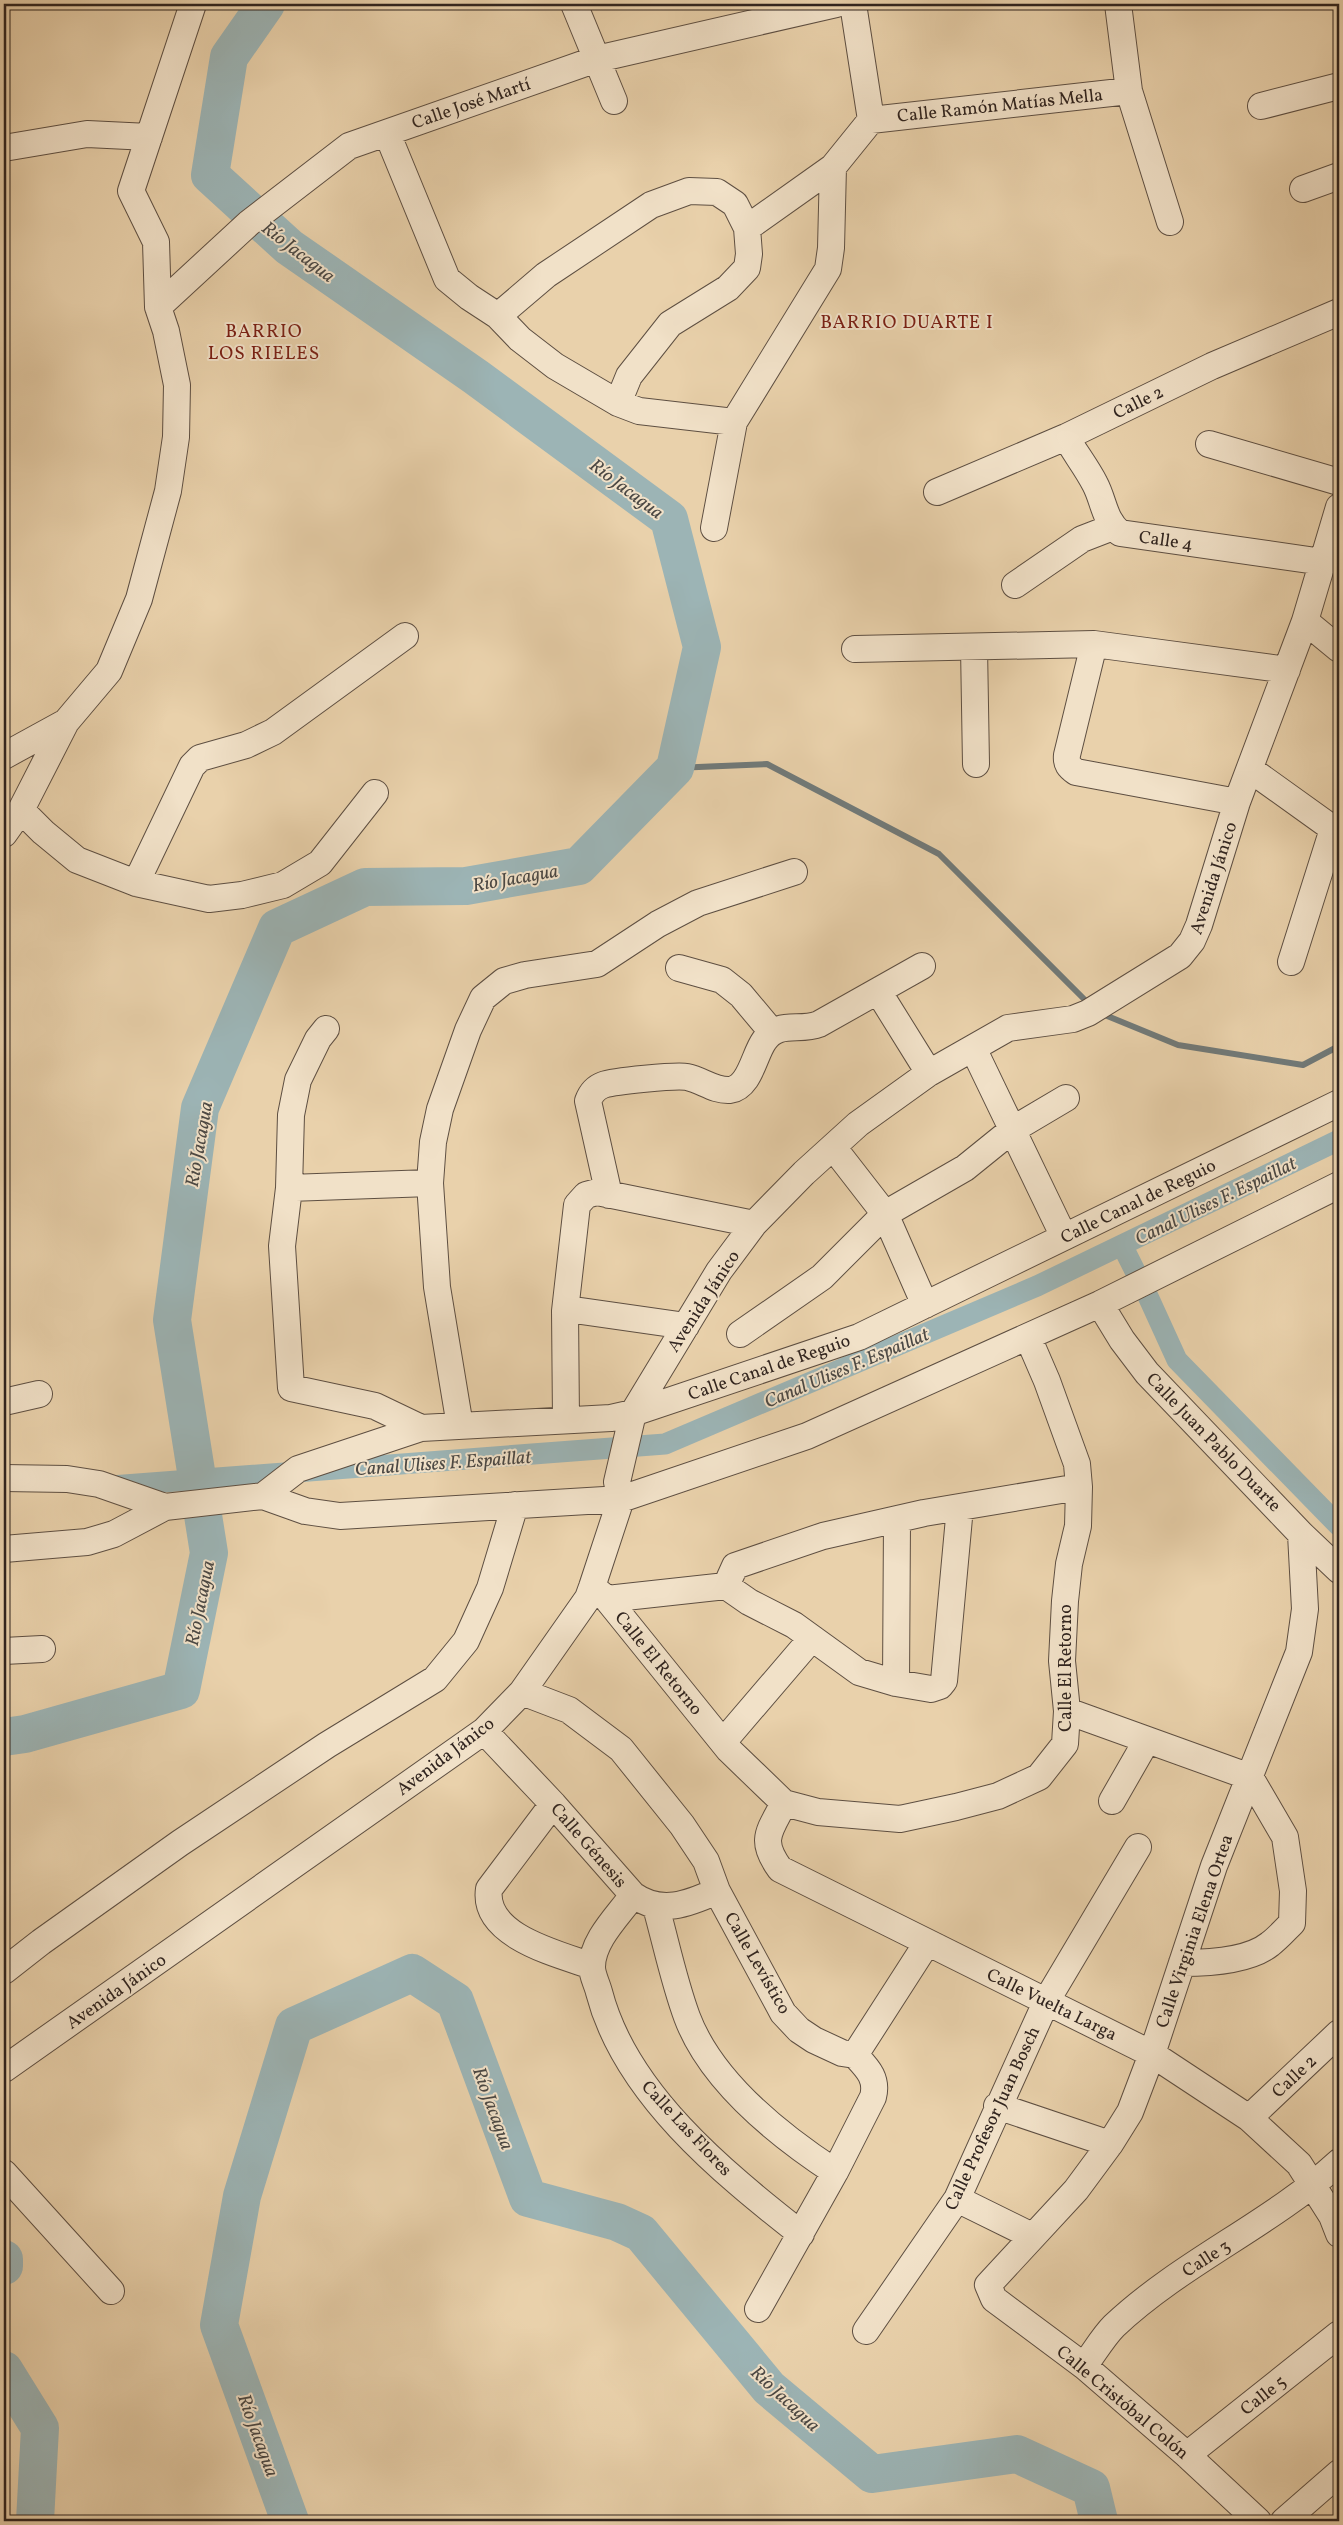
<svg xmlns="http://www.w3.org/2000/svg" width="1343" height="2525" viewBox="0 0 1343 2525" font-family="Vollkorn,serif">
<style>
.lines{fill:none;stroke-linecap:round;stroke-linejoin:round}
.stream{stroke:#717a79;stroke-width:6}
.canal{stroke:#9cb4b5;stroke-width:21}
.river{stroke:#9cb4b5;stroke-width:38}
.minor-casing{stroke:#5e4f42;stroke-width:28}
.minor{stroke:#f1e1c8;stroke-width:26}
.labels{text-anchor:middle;stroke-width:4;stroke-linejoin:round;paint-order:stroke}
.street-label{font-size:18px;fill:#30241f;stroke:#f1e1c8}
.water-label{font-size:19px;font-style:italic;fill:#4b4844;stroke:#f1e1c8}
.neighbourhood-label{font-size:19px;letter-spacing:1px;fill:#7a1f14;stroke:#f1e1c8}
</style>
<rect width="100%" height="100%" fill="#e9d1ab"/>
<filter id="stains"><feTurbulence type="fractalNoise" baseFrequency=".004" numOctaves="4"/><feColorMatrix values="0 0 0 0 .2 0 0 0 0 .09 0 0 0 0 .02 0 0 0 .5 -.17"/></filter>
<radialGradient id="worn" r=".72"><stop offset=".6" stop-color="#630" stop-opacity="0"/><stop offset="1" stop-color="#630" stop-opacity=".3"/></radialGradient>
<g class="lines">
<!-- stream -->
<path class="stream" d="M 675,768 L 767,764 L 939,854 L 1091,1006
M 1100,1013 L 1178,1045 L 1303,1065 L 1339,1046"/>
<!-- canal -->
<path class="canal" d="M 1122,1245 L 1137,1275
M 1146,1292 L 1177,1360 L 1339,1526
M 111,1486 L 665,1444 L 1037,1286 L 1339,1140"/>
<!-- river -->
<path class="river" d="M 4,1737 L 25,1734 L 181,1690 L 209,1553 L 172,1320 L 200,1108 L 277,928 L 365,887 L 466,886 L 579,866 L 675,768 L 702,647 L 669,519 L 476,377 L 289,247 L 210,175 L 229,57 L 266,4
M 4,2259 L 4,2266
M 4,2370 L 40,2428 L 35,2521
M 290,2521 L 219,2325 L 242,2196 L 294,2026 L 412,1973 L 455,2001 L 528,2198 L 617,2222 L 641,2233 L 769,2388 L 872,2474 L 1017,2454 L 1091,2488 L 1099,2521"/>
<!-- minor casing -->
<g class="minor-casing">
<path id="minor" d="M 574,4 L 614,101
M 1118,4 L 1129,91 L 1170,222
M 1261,106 L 1339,86
M 871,120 L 1129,91
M 387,133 L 447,279 L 469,297 L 498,316 L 520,339 L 555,366 L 618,403 L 639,411 L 734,422
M 4,148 L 87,134 L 149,137
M 1303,189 L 1339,176
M 158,307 L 249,223 L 349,146 L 597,59 L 836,4
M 498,316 L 546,275 L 651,205 L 689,191 L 717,192 L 735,204 L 747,228
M 618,403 L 629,376 L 670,324 L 728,288 L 747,268 L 749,254 L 747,228 L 833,167 L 871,120 L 853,4
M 1066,437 C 1075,453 1087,468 1095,484 C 1104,501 1104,520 1120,533 L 1323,562
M 1209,444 L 1339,482
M 937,492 L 1066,437 L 1212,366 L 1339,312
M 714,528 L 734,422 L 828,269 L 831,248 L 833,167
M 1015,585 L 1082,539 L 1113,527
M 1305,621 L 1339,649
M 1094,644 L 1067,755 C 1066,764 1069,767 1076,772 L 1237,802
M 974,647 L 976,764
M 855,649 L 1094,644 L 1287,670
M 4,756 L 66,722 L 109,671 L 139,599 L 168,491 L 176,437 L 177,385 L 166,331 L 158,307 L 156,242 L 131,191 L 193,4
M 1251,770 L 1339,833
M 21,810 L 43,832 L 77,860 L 136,883 L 209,899 L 242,895 L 283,885 L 320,863 L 375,793
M 4,834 L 21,810 L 66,722
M 136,883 L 192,766 L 200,758 L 246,745 L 273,732 L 405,636
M 1291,962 L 1333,829
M 679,968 L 722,980 L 741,995 L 772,1032
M 878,991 L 929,1073
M 326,1029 L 318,1039 L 298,1080 L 291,1115 L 289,1188 L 282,1246 L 291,1388 L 375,1406 L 421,1428
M 973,1048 L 1064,1237
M 833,1147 L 885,1214 L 925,1305
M 289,1188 L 430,1183
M 609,1195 L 588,1101 C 591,1093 595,1088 603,1085 C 614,1081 676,1075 687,1077 C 702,1080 714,1091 730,1090 C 750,1087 754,1055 764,1041 C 778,1020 799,1032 819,1024 L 922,966
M 1100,1304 L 1122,1340 L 1147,1373 L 1301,1534 L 1339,1570
M 565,1311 L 566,1420
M 686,1326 L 581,1311 L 565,1311 L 577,1205 L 586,1195 L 597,1192 L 754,1224
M 740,1334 L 822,1277 L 885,1214 L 965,1168 L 1012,1130 L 1066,1098
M 4,1402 L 39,1394
M 460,1426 L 437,1287 L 430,1183 L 433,1142 L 440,1109 L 468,1030 L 483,998 L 504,981 L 525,975 L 597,964 L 658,924 L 698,903 L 794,872
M 4,1478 L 67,1479 L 99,1484 L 165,1507
M 263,1496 L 305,1511 L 340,1516 L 621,1499 L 807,1436 L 1100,1304 L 1339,1185
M 4,1549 L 87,1542 L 114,1534 L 165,1507 L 263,1496 L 298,1469 L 421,1428 L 611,1418 L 633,1413 L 859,1337 L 1339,1103
M 726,1586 L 735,1566 L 823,1536 L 924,1513 L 1079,1487
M 592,1587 L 607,1599 L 729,1750 L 784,1803 L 818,1812 L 900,1819 L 956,1807 L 998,1796 L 1039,1777 L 1065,1744 L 1067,1711 L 1062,1661 L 1065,1601 L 1069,1564 L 1078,1526 L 1079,1487 L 1077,1464 L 1047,1381 L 1028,1337
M 607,1599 L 726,1586 L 749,1602 L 794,1625 L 859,1672 L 896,1683 L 931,1689 L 940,1686 L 944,1681 L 960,1507
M 4,1651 L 42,1649
M 896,1683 L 897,1521
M 522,1692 L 569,1710 L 621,1749 L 682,1825 L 706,1861 L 717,1891 L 783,2013 L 799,2030 L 814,2040 L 842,2053 L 855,2055 C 867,2068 878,2078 873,2097 L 835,2172 L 758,2309
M 1067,1711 L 1250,1777 L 1285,1837 L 1293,1891 L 1292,1923 C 1285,1930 1278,1938 1270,1944 C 1249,1961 1208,1963 1182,1963
M 484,1731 L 553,1804 L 633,1895 C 661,1915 688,1904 717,1891
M 723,1742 L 812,1638
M 1112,1801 L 1147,1740
M 784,1803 C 769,1832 759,1840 780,1869 L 1152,2054 L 1249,2118 L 1299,2164 L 1332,2216 L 1339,2234
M 553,1804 L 489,1889 C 482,1936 558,1954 592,1966
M 633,1895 C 619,1915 592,1940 592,1967 C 592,1975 597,1984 599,1992 C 625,2093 722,2172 801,2234
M 656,1907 C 666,1943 674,1982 687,2017 C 711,2081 780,2136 835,2172
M 4,1971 L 41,1942 L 180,1843 L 327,1745 L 435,1679 L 466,1641 L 490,1588 L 515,1505
M 855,2055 L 927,1943
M 4,2069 L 484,1731 L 522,1692 L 588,1598 L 592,1587 L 621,1499 L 617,1482 L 633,1413 L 719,1271 L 754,1224 L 804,1173 L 858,1124 L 929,1073 L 1008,1028 L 1073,1019 L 1088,1013 L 1180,956 L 1192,941 L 1199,925 L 1237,802 L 1305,621 L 1339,507
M 997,2106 L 1110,2144
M 1249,2118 L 1339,2033
M 4,2173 L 111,2291
M 957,2199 L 1032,2236
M 866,2331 L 957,2199 L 1047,2000 L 1138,1847
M 1084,2366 C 1094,2353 1103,2337 1114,2326 C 1182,2262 1270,2225 1339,2162
M 1187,2455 L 1339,2334
M 1258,2521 L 1187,2455 L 1084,2366 L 994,2299 L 988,2285 L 1076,2190 L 1110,2144 L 1130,2112 L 1152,2054 L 1214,1866 L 1299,1652 L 1305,1609 L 1301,1534
M 1284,2521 L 1339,2473"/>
</g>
<!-- minor -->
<use href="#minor" class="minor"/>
</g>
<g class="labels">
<!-- street labels -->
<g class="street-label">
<text transform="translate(471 103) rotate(-19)" y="6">Calle José Martí</text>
<text transform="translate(1000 105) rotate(-6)" y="6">Calle Ramón Matías Mella</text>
<text transform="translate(1138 402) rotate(-26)" y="6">Calle 2</text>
<text transform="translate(1166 540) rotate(8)" y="6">Calle 4</text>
<text transform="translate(1213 878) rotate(-72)" y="6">Avenida Jánico</text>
<text transform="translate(1138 1201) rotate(-26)" y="6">Calle Canal de Reguio</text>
<text transform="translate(703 1301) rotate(-57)" y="6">Avenida Jánico</text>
<text transform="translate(769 1367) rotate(-19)" y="6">Calle Canal de Reguio</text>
<text transform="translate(1214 1442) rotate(46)" y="6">Calle Juan Pablo Duarte</text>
<text transform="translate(659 1663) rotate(51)" y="6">Calle El Retorno</text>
<text transform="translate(1065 1668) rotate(-90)" y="6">Calle El Retorno</text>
<text transform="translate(445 1756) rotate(-37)" y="6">Avenida Jánico</text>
<text transform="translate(589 1845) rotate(49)" y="6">Calle Génesis</text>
<text transform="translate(1194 1931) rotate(-71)" y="6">Calle Virginia Elena Ortea</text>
<text transform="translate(758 1963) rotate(60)" y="6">Calle Levístico</text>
<text transform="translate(116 1991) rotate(-35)" y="6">Avenida Jánico</text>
<text transform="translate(1052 2004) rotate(26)" y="6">Calle Vuelta Larga</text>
<text transform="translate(1294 2076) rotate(-43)" y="6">Calle 2</text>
<text transform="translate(992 2118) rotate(-65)" y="6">Calle Profesor Juan Bosch</text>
<text transform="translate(687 2128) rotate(47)" y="6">Calle Las Flores</text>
<text transform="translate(1206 2258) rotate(-33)" y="6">Calle 3</text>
<text transform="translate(1263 2395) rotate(-38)" y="6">Calle 5</text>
<text transform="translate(1123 2402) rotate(40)" y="6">Calle Cristóbal Colón</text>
</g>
<!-- water labels -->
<g class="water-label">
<text transform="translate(299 251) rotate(38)" y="7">Río Jacagua</text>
<text transform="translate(627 488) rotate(37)" y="7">Río Jacagua</text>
<text transform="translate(515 877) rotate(-10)" y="7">Río Jacagua</text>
<text transform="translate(198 1144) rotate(-80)" y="7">Río Jacagua</text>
<text transform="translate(1215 1200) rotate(-26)" y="7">Canal Ulises F. Espaillat</text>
<text transform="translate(846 1367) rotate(-23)" y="7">Canal Ulises F. Espaillat</text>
<text transform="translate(443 1462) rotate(-4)" y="7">Canal Ulises F. Espaillat</text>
<text transform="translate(199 1603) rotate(-79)" y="7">Río Jacagua</text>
<text transform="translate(494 2108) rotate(70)" y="7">Río Jacagua</text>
<text transform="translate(786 2398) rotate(43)" y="7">Río Jacagua</text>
<text transform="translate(259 2435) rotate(70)" y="7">Río Jacagua</text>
</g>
<!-- neighbourhood labels -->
<g class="neighbourhood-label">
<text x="907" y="328">BARRIO DUARTE I</text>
<text x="264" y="337">BARRIO<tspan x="264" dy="22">LOS RIELES</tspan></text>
</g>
</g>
<!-- margin -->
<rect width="1343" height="2525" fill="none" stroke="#e9d1ab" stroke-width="20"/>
<rect x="5" y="5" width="1333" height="2515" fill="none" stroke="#30241f" stroke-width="2.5"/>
<rect x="10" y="10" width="1323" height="2505" fill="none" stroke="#30241f"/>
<rect width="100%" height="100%" filter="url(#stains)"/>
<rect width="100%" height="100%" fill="url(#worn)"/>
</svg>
